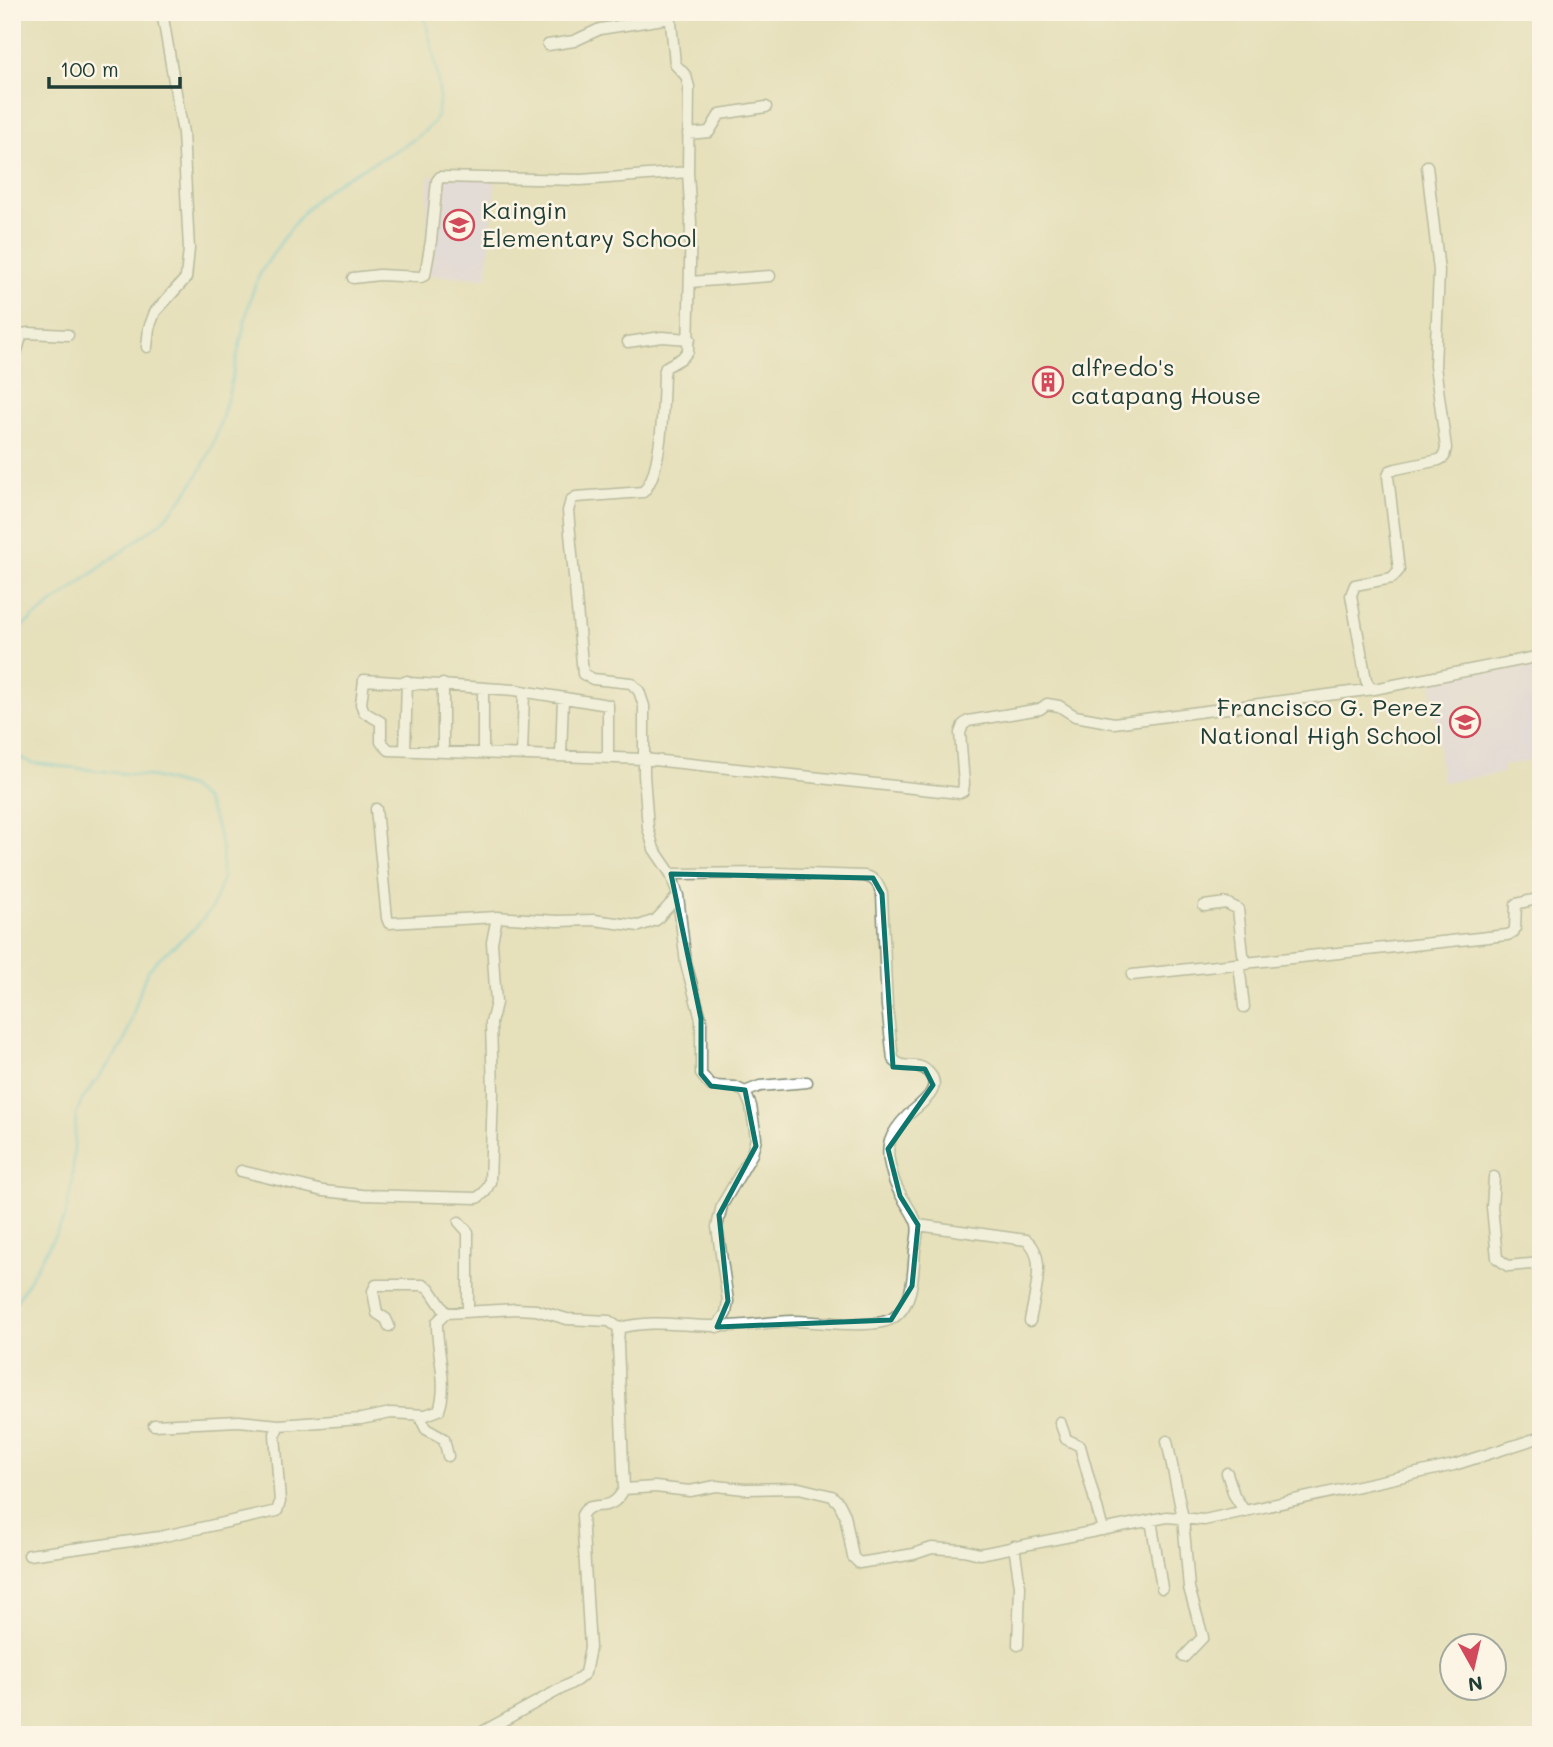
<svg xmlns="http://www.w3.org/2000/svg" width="1553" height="1747" viewBox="0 0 1553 1747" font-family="Mali,sans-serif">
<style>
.built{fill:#e0d4f4}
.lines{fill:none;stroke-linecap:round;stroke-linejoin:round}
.stream{stroke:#5ac6d3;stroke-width:2.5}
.minor-casing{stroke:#828e78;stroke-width:13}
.minor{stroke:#fff;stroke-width:10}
.marked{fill:none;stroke:#0f766e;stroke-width:5;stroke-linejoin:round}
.labels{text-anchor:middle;stroke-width:5;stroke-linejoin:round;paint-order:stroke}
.poi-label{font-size:24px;fill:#1f3d34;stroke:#fcf5e5;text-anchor:start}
</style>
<rect width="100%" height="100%" fill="#fcf5e5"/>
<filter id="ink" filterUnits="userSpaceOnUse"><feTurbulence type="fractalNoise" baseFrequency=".0143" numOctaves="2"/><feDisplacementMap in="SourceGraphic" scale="14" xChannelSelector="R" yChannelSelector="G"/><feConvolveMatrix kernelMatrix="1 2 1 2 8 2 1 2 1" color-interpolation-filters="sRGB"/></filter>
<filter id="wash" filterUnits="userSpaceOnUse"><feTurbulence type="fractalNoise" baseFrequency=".00686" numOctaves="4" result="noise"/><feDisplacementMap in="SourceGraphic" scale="28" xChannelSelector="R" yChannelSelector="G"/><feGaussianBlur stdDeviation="1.57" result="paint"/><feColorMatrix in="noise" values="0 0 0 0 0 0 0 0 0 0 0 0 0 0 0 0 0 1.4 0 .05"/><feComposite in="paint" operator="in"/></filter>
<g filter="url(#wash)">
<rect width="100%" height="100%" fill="#e6e0bb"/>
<!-- built -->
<path class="built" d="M 429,176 L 496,176 L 487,278 L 425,275 Z
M 1541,656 L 1541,759 L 1502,766 L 1503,773 L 1442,782 L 1431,678 Z"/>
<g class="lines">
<!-- stream -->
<path class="stream" d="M 12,634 L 161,522 C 217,468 225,407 242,335 C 247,314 251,288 263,269 C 283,239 304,204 335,184 C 358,168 426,141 436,117 C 446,91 429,40 424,12
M 12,754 L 32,763 L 154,777 L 189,787 L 205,800 L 214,819 L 222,848 L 222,880 L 212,908 L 194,929 L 158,959 L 148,971 L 143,982 L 124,1043 L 82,1100 L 76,1114 L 72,1184 L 65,1218 L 12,1309"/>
</g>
</g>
<g filter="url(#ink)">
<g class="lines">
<!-- minor casing -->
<g class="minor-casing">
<path id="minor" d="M 670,12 L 675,64 L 686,76 L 689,87 L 688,172 L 691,222 L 688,351 L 682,358 L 666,367 L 664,373 C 663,400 663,473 643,492 L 576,497 L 571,500 L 568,511 L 583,674 L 593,679 L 631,683 L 639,691 L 644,706 L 644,775 L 648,828 L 654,849 L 671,874 L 678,896 L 686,964 L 701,1019 L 701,1074 L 711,1086 L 735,1087 L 745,1092 L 751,1106 L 756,1138 L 752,1154 L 722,1205 L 717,1227 L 728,1301 L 726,1313 L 717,1327
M 548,45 L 574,41 L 600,29 L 670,18
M 688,134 L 709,132 L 720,114 L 766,107
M 1427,166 L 1439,271 L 1435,366 L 1446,448 L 1444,457 L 1439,460 L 1396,469 L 1390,471 L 1388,476 L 1399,570 L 1392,578 L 1355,585 L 1351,595 L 1366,680 L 1369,686 L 1374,689 L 1541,656
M 353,278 L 379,275 L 421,277 L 425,275 L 431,241 L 437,181 L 440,177 L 581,180 L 688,172
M 690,282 L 770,276
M 628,342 L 662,337 L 690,339
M 147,347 L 149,328 L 155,312 L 186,278 L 189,249 L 183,133 L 162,12
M 12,366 L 22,334 L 29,333 L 68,335
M 483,688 L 483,753
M 405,750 L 407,681
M 443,752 L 443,684
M 522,754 L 524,692
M 561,756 L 563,698
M 608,757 L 608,705 L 515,690 L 364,680 L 361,704 L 364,712 L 381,722 L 381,742 L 389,750 L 644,759 L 959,793 L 963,791 L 964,784 L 960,733 L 963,725 L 968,721 L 1040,709 L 1047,704 L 1059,706 L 1075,716 L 1114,723 L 1374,689
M 376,809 L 387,918 L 389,923 L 497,917 L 557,921 L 594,920 L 639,926 L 656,920 L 678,896
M 1204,906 L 1226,903 L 1238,909 L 1243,954 L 1247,964
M 1239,964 L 1244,1007
M 1132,975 L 1507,935 L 1513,933 L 1515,928 L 1516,904 L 1541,898
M 745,1092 L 760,1086 L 807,1082
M 241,1171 L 323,1191 L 362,1195 L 477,1198 L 485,1192 L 490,1182 L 493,1092 L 491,1023 L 496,1003 L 492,942 L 497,917
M 1494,1177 L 1492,1207 L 1497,1258 L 1508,1266 L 1541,1263
M 459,1222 L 468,1232 L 468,1311
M 918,1225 L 1026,1240 C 1048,1255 1034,1297 1030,1321
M 389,1326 L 386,1319 L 377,1313 L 373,1291 L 376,1285 L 423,1285 L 429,1288 L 446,1313
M 419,1415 L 426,1429 L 444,1439 L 448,1456
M 1060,1422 L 1066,1439 L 1080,1446 L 1103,1530
M 154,1425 L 239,1421 L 279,1425
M 1167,1441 L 1183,1518 L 1189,1588 L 1203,1637 L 1184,1657
M 1227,1473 L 1234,1495 L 1245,1512
M 624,1489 L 655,1487 L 690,1491 L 716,1486 L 745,1489 L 799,1488 L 832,1496 L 839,1503 L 845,1515 L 853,1557 L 859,1563 L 914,1554 L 932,1548 L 963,1550 L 980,1554 L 1167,1517 L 1204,1520 L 1454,1465 L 1541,1437
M 1151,1520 L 1162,1588
M 1014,1546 L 1020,1586 L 1018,1645
M 29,1555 L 160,1537 L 277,1511 L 280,1502 L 275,1434 L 279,1425 L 361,1419 L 391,1413 L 426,1415 L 439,1410 C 449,1383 436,1350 437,1322 L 446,1313 L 516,1309 L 536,1310 L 567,1319 L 609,1321 L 619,1328
M 483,1735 L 484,1731 L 577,1680 L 585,1673 L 590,1648 L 582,1515 C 592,1496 609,1518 624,1489 L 618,1345 L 619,1328 C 655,1319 679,1326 714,1326 C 740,1327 767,1322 793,1321 C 816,1321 874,1330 893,1318 C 914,1305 913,1272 915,1250 C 916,1242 919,1232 917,1224 C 913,1210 898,1196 893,1177 C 890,1166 886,1152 890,1141 C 893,1132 902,1121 908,1115 C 920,1104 947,1088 926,1070 C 916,1061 903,1071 893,1059 L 887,1006 L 882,894 C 878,884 876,878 864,876 L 777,873 L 671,874"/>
</g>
<!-- minor -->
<use href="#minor" class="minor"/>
</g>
</g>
<!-- marked area -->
<path d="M0 0H1553V1747H0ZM 671,874 L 873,878 L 882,894 L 893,1067 L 925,1069 L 933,1085 L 888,1149 L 900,1196 L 918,1225 L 912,1286 L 891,1320 L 717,1327 L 728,1301 L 719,1215 L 756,1146 L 745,1090 L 711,1086 L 701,1074 L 701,1019 Z" fill="#e6e0bb" fill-opacity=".55" fill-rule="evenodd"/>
<path class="marked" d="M 671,874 L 873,878 L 882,894 L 893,1067 L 925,1069 L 933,1085 L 888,1149 L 900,1196 L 918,1225 L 912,1286 L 891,1320 L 717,1327 L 728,1301 L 719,1215 L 756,1146 L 745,1090 L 711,1086 L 701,1074 L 701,1019 Z"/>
<!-- icons -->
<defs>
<g id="school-ring" transform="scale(1.575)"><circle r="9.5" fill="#fcf5e5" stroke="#d1495b" stroke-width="1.5"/><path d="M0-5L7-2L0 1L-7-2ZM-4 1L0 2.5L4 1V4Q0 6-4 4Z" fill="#d1495b"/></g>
<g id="building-ring" transform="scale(1.575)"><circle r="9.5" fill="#fcf5e5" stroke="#d1495b" stroke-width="1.5"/><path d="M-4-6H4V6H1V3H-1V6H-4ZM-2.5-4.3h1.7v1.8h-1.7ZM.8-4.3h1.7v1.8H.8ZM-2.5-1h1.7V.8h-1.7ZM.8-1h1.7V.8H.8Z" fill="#d1495b"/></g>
</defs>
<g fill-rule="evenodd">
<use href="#school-ring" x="459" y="225"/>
<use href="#building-ring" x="1048" y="382"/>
<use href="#school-ring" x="1465" y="722"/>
</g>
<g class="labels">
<!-- poi labels -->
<g class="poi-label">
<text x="482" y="219">Kaingin<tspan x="482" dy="28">Elementary School</tspan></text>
<text x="1071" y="376">alfredo's<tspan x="1071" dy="28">catapang House</tspan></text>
<text x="1442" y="716" text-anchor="end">Francisco G. Perez<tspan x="1442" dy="28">National High School</tspan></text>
</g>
</g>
<!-- margin -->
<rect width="1553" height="1747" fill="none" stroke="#fcf5e5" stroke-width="42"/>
<!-- north arrow -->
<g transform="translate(1473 1667) rotate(172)"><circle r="33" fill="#fcf5e5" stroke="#a4ab9e" stroke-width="2"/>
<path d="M0-5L12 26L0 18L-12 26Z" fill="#d1495b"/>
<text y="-10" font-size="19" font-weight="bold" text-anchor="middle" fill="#1f3d34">N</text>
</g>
<!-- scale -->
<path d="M49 77v10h131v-10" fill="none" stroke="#1f3d34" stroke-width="3.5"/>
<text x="60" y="77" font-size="21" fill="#1f3d34" stroke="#fcf5e5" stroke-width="5" paint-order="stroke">100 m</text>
</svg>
